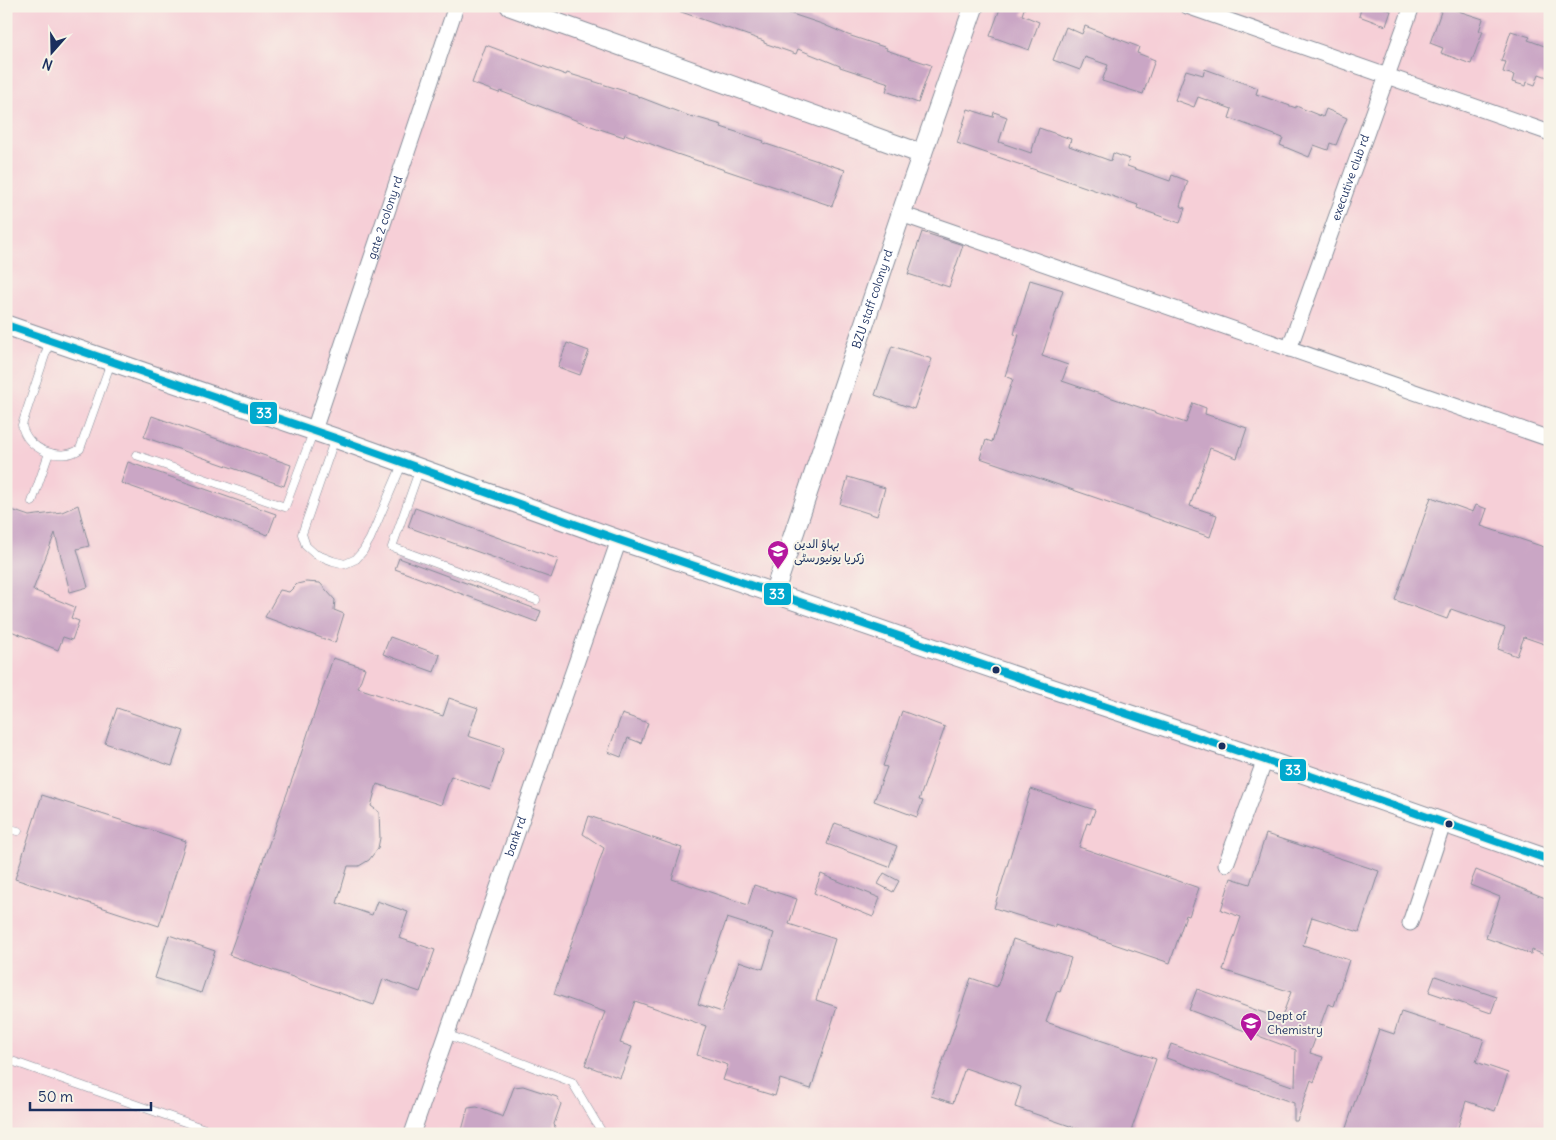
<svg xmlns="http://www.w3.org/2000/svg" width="1556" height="1140" viewBox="0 0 1556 1140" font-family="Delius,'Playpen Sans Arabic',sans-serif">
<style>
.built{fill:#f6cfd7}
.building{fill:#caa6c5;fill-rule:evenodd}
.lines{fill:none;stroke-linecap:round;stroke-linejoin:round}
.service-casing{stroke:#868c98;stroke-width:9}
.minor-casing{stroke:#868c98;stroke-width:17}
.tertiary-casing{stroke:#868c98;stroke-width:21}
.service{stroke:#fff;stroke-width:8}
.minor{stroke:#fff;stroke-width:15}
.tertiary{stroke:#fff;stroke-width:19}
.bus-1-casing{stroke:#f7f3e8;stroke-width:11}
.bus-1{stroke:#00a9ce;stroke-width:8}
.bus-dot{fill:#1b2f5e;stroke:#f7f3e8;stroke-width:2}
.labels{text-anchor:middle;stroke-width:4;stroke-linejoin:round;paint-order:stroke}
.street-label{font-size:12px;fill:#1b2f5e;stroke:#f7f3e8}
.poi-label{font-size:12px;fill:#1b2f5e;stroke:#f7f3e8;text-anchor:start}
.line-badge{stroke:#f7f3e8;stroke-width:2}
.badge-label{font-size:14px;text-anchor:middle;font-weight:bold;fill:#fff}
</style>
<rect width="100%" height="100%" fill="#f7f3e8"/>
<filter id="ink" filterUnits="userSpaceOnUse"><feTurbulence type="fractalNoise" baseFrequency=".02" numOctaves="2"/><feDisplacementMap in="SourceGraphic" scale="10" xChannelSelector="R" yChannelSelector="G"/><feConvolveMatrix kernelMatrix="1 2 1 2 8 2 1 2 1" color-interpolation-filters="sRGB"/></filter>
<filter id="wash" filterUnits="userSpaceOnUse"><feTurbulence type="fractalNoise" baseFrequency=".0096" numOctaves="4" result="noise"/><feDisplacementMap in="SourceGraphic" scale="20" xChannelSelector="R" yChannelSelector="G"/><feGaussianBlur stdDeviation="1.12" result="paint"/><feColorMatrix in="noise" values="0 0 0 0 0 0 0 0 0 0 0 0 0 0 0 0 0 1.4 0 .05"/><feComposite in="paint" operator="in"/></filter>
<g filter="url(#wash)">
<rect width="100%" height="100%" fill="#f1e9d1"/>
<!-- built -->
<path class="built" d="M 6,6 L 1550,6 L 1550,1134 L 6,1134 Z"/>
<g id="blocks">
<!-- building -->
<path class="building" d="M 670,6 L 768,6 L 822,24 L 848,35 L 887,48 L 886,50 L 931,65 L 918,103 L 886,91 L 889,83 L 840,67 L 840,66 L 798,49 L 796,54 L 764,43 L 764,41 L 670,8 Z
M 1001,6 L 1025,6 L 1022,15 L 1039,22 L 1029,50 L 990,36 Z
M 1362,6 L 1379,6 L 1391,11 L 1386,26 L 1359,16 Z
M 1443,6 L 1483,19 L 1479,31 L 1483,31 L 1471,64 L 1441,53 L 1443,48 L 1430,43 Z
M 1085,26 L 1139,47 L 1137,53 L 1155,60 L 1143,94 L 1102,81 L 1108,65 L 1085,57 L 1080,70 L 1053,60 L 1066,27 L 1082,34 Z
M 1511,31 L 1530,37 L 1528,40 L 1550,48 L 1550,78 L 1539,74 L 1535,85 L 1527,82 L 1526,86 L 1512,82 L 1514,75 L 1503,72 L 1506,62 L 1501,61 Z
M 486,45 L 566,75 L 567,73 L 637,95 L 637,96 L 694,118 L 695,117 L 722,125 L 721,127 L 764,141 L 763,143 L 845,170 L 832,206 L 677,154 L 625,134 L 624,137 L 591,126 L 500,91 L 499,93 L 472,83 Z
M 1205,69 L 1258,88 L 1256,94 L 1296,108 L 1296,106 L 1323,117 L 1326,109 L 1347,118 L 1336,145 L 1330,143 L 1328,150 L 1314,145 L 1309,157 L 1280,145 L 1283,138 L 1229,118 L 1232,109 L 1198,97 L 1194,107 L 1175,100 L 1186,70 L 1203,75 Z
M 968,109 L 993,117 L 994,112 L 1007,117 L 999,142 L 1031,153 L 1039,128 L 1071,139 L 1069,146 L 1111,161 L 1113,153 L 1129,159 L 1127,166 L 1170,181 L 1172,175 L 1188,181 L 1180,206 L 1185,208 L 1180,223 L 1137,208 L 1138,205 L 957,143 Z
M 922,232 L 963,245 L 949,287 L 908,274 Z
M 1030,280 L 1063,290 L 1042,356 L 1068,365 L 1062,381 L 1186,423 L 1193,403 L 1206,408 L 1205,414 L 1247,428 L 1237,458 L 1210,448 L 1190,506 L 1217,515 L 1210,537 L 980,458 L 986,440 L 992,442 L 1013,379 L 1005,376 L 1019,335 L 1014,334 Z
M 567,343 L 589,351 L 580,375 L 558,367 Z
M 892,346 L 932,359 L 914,409 L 875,395 Z
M 152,416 L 291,465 L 284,486 L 144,437 Z
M 128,462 L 276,514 L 268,535 L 121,483 Z
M 848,477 L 885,488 L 877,516 L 840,504 Z
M 1431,497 L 1473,512 L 1476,505 L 1487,509 L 1481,526 L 1550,549 L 1550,646 L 1524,637 L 1517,656 L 1498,649 L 1505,628 L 1451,609 L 1447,619 L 1395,600 Z
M 78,505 L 89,546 L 77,549 L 88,587 L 70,592 L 55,533 L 33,590 L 75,607 L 71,618 L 79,621 L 72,640 L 63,637 L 58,650 L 6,629 L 6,508 L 29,516 L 62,512 Z
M 415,508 L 558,559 L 551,578 L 408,527 Z
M 399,558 L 541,611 L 537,622 L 395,569 Z
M 306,582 L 320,583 L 335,600 L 334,610 L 344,614 L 335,643 L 265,617 L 280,590 L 289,592 L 297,584 Z
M 390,637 L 440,655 L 434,672 L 383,654 Z
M 333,658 L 365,668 L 358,688 L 443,716 L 449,698 L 478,708 L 468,736 L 504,748 L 490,790 L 451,776 L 441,805 L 377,784 L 371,806 L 379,812 L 380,838 L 378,848 L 369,860 L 359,866 L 348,866 L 337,903 L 372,915 L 377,901 L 408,912 L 399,938 L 435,950 L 420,992 L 383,979 L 374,1005 L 229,955 L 298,763 Z
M 117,708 L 184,731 L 172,766 L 105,743 Z
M 902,711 L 945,727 L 919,800 L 923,801 L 917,817 L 874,801 L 887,767 L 883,766 Z
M 622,714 L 648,723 L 641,743 L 628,738 L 621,757 L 608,752 Z
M 1031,789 L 1095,810 L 1090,824 L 1087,823 L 1079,847 L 1199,888 L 1189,916 L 1186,915 L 1170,963 L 1055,924 L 1055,927 L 994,908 Z
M 42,795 L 186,841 L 159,926 L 15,879 Z
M 589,816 L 682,848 L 672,879 L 748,905 L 754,885 L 797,899 L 789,924 L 835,939 L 816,1000 L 837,1007 L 811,1089 L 780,1079 L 775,1096 L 723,1080 L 728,1065 L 697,1055 L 706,1026 L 635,1001 L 620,1043 L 632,1047 L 620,1078 L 585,1065 L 605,1012 L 554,994 L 604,848 L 583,834 ZM 727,918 L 774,933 L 763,969 L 739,961 L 722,1012 L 698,1004 Z
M 835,823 L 897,846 L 889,867 L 827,844 Z
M 1266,834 L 1379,871 L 1359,932 L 1312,917 L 1303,945 L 1349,960 L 1334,1006 L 1328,1004 L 1310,1053 L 1323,1057 L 1314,1082 L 1311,1080 L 1297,1121 L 1294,1121 L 1294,1103 L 1166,1058 L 1171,1044 L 1295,1087 L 1296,1050 L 1189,1010 L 1197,989 L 1281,1019 L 1291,992 L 1223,970 L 1241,917 L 1221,910 L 1231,878 L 1250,884 Z
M 1476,870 L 1550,900 L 1550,957 L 1532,950 L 1531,954 L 1486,938 L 1500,897 L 1470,885 Z
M 884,873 L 899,881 L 893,892 L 878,884 Z
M 821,874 L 880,898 L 873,917 L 814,893 Z
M 169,935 L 215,951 L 201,993 L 155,978 Z
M 1013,939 L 1071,958 L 1060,992 L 1057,991 L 1046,1022 L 1156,1059 L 1130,1134 L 1093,1134 L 1015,1107 L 1021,1087 L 965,1068 L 953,1103 L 931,1096 L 971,978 L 997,987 Z
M 1435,976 L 1497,997 L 1491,1013 L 1429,992 Z
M 1401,1012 L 1484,1039 L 1476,1062 L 1508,1073 L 1495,1111 L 1466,1101 L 1456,1134 L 1344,1134 L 1379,1029 L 1394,1034 Z
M 523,1086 L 557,1097 L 561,1104 L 554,1124 L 557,1134 L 461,1134 L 468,1108 L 477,1107 L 503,1117 L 514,1087 Z"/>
</g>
</g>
<g filter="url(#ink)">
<use href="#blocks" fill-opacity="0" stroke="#868c98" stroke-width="1"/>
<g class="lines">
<!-- service casing -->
<g class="service-casing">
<path id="service" d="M 50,340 L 22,425 C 26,449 60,463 80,449 L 111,362
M 335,438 L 302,534 L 306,546 L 315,554 L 333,561 L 345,564 L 356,559 L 363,551 L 370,539 L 403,462
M 136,455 L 285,507 L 314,430
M 420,468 L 392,547 L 536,600
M 32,502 L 49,453
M 6,828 L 18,831
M 446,1034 L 572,1082 L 603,1134
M 6,1059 L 219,1134"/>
</g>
<!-- minor casing -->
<g class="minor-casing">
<g id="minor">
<path d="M 1187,6 L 1550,133"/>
<path d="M 901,214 L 1550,439"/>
<path id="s1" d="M 1289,349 L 1412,6"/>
<path id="s2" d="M 314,430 L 456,6"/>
<path d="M 1226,864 L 1265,760"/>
<path d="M 1410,923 L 1443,824"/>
<path id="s3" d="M 412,1134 L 619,540"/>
</g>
</g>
<!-- tertiary casing -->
<g class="tertiary-casing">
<g id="tertiary">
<path d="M 510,6 L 922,154"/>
<path d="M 6,325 L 335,438 L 619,540 L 1032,682 L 1265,760 L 1550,860"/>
<path id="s4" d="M 774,593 L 901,214 L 974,6"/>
</g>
</g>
<!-- service -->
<use href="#service" class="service"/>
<!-- minor -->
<use href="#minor" class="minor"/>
<!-- tertiary -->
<use href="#tertiary" class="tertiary"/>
<!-- bus-1 casing -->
<g class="bus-1-casing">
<path id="bus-1" d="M 6,325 L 335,438 L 619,540 L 1032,682 L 1265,760 L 1550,860"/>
</g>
<!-- bus-1 -->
<use href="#bus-1" class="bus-1"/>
</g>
</g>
<!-- icons -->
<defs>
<g id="university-pin" transform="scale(1.125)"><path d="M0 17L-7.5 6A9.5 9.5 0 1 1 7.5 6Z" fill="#b5179e" stroke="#f7f3e8"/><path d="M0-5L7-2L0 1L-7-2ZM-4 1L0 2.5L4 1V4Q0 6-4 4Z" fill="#fff"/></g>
<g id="school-pin" transform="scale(1.125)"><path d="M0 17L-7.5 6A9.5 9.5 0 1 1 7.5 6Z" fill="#b5179e" stroke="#f7f3e8"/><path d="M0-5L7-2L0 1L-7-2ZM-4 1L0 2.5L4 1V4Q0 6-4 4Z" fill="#fff"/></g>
</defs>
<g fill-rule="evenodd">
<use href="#university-pin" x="778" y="551"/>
<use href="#school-pin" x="1251" y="1023"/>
</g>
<!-- markers -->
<g class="bus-dot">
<circle cx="996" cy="670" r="4.5"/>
<circle cx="1222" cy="746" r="4.5"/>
<circle cx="1449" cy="824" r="4.5"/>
</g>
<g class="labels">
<!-- street labels -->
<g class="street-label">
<text dy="4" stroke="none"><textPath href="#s1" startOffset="182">executive club rd</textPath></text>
<text dy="4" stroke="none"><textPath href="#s2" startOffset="224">gate 2 colony rd</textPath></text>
<text dy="4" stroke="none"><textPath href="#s4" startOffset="310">BZU staff colony rd</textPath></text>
<text dy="4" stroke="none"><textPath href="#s3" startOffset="315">bank rd</textPath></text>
</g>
<!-- poi labels -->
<g class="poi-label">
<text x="794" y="548">بہاؤ الدین<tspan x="794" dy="14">زکریا یونیورسٹی</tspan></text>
<text x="1267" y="1020">Dept of<tspan x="1267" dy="14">Chemistry</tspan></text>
</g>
</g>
<g class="line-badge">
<rect x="249" y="401" width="29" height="24" rx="5" fill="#00a9ce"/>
<rect x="763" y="582" width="29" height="24" rx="5" fill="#00a9ce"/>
<rect x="1279" y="758" width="28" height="24" rx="5" fill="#00a9ce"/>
</g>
<g class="badge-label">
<text x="264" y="418">33</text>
<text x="777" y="599">33</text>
<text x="1293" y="775">33</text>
</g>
<!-- margin -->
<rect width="1556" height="1140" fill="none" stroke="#f7f3e8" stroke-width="25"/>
<!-- north arrow -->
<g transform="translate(52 52) rotate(200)" stroke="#f7f3e8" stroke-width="4" paint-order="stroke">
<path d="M0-4L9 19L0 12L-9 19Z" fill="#1b2f5e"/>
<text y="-8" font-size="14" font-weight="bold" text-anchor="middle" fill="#1b2f5e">N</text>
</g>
<!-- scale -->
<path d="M30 1102v8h121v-8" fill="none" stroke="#1b2f5e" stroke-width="2.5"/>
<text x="38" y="1102" font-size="15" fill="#1b2f5e" stroke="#f7f3e8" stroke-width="4" paint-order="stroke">50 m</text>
</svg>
